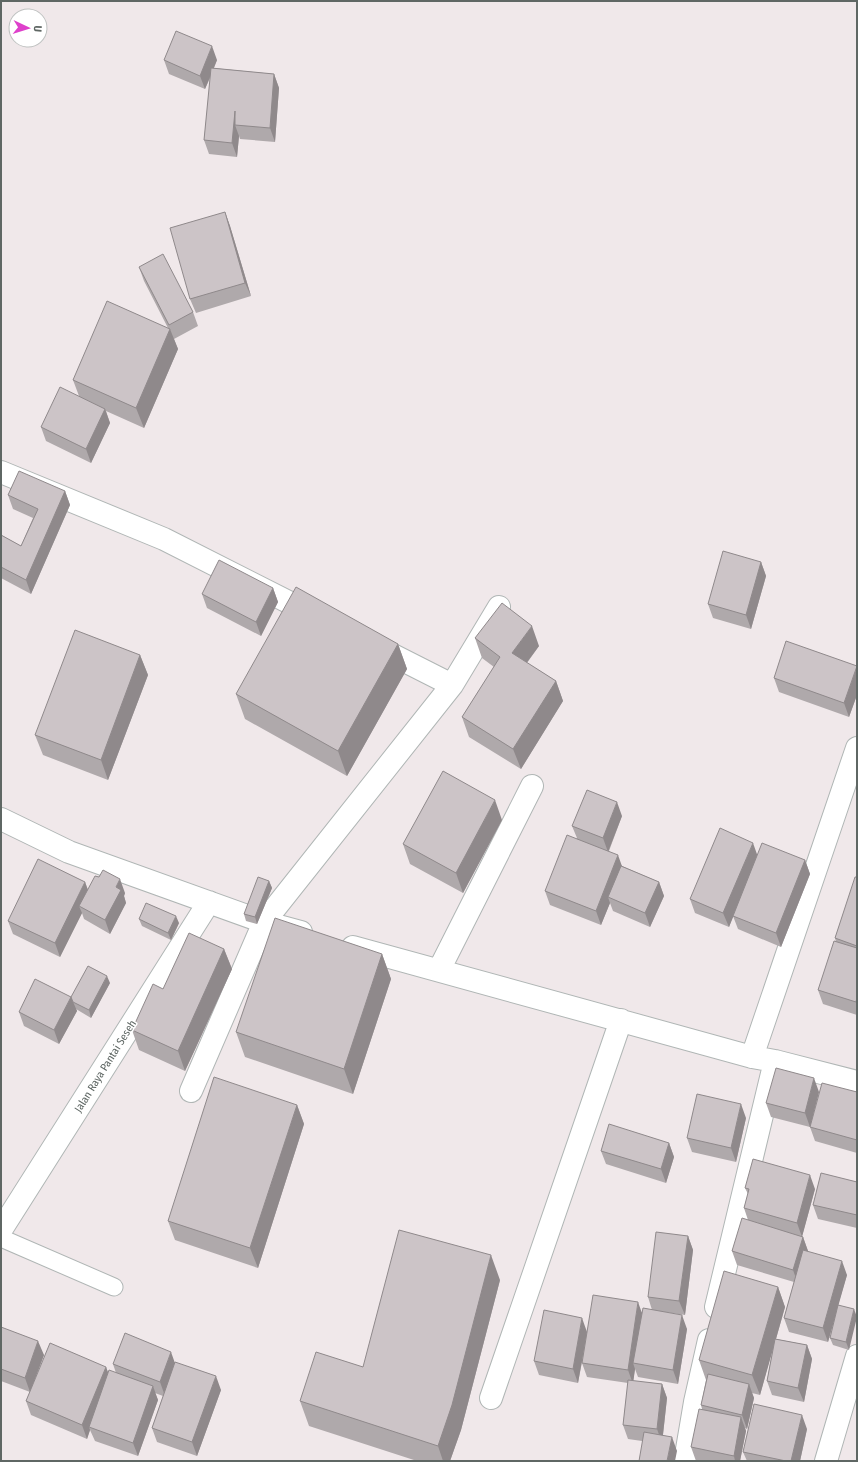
<svg xmlns="http://www.w3.org/2000/svg" width="858" height="1462" viewBox="0 0 858 1462" font-family="'Fira Sans Condensed',sans-serif">
<style>
.lines{fill:none;stroke-linecap:round;stroke-linejoin:round}
.service-casing{stroke:#b0b6b5;stroke-width:19}
.minor-casing{stroke:#b0b6b5;stroke-width:24}
.service{stroke:#fff;stroke-width:17}
.minor{stroke:#fff;stroke-width:22}
.wall{fill:#afa9ab}
.shaded-wall{fill:#8f898b}
.building{fill:#ccc4c7;stroke:#8f898b}
.labels{text-anchor:middle;stroke-width:3;stroke-linejoin:round;paint-order:stroke}
.street-label{font-size:11px;fill:#5f6764;stroke:#fff}
</style>
<rect width="100%" height="100%" fill="#f0e8ea"/>
<g class="lines">
<!-- service casing -->
<g class="service-casing">
<path id="service" d="M 1,1238 L 114,1287"/>
</g>
<!-- minor casing -->
<g class="minor-casing">
<path id="minor" d="M 1,472 L 164,539 L 314,615
M 377,647 L 452,685
M 1,819 L 69,852 L 264,922 L 301,932
M 353,947 L 752,1057 L 775,1061 L 857,1082
M 439,970 L 532,786
M 752,1057 L 857,748
M 191,1091 L 264,922 L 452,685 L 499,607
M 1,1230 L 209,902
M 716,1307 L 775,1061
M 491,1398 L 621,1020
M 685,1461 L 695,1402 L 709,1340
M 826,1461 L 857,1356"/>
</g>
<!-- service -->
<use href="#service" class="service"/>
<!-- minor -->
<use href="#minor" class="minor"/>
</g>
<!-- wall -->
<path class="wall" d="M 164,60 L 217,60 L 214,68 L 274,74 L 279,88 L 275,142 L 240,139 L 239,136 L 237,157 L 209,154 L 204,140 L 211,76 L 205,89 L 169,74 Z
M 225,212 L 230,226 L 251,296 L 196,313 L 190,299 Z
M 139,267 L 193,312 L 198,326 L 174,339 L 178,349 L 144,428 L 106,411 L 110,423 L 91,463 L 46,441 L 41,427 L 79,396 L 73,380 L 168,328 L 144,281 Z
M 65,491 L 70,505 L 31,594 L 1,578 L 1,535 L 21,546 L 33,518 L 13,509 L 8,495 Z
M 761,562 L 766,576 L 751,629 L 713,618 L 708,604 Z
M 273,588 L 278,602 L 261,636 L 207,608 L 202,594 Z
M 475,638 L 539,646 L 527,663 L 556,681 L 563,701 L 521,769 L 469,737 L 462,717 L 494,667 L 482,658 Z
M 398,644 L 407,669 L 347,776 L 245,719 L 236,694 Z
M 140,655 L 148,675 L 108,780 L 43,755 L 35,735 Z
M 857,666 L 857,695 L 849,717 L 779,692 L 774,678 Z
M 622,816 L 609,851 L 622,866 L 659,882 L 664,896 L 650,927 L 613,911 L 610,903 L 601,925 L 550,905 L 545,891 L 577,838 L 572,826 Z
M 502,820 L 463,893 L 410,864 L 403,844 Z
M 757,854 L 805,860 L 810,874 L 781,947 L 738,929 L 733,916 L 729,927 L 695,913 L 690,899 Z
M 857,877 L 857,1015 L 823,1004 L 818,990 L 836,942 L 835,938 Z
M 269,881 L 272,888 L 257,924 L 246,921 L 244,914 Z
M 85,882 L 88,890 L 125,893 L 124,896 L 126,903 L 110,934 L 84,919 L 82,913 L 60,957 L 13,934 L 8,921 Z
M 139,919 L 179,923 L 171,940 L 142,926 Z
M 224,949 L 232,969 L 185,1071 L 139,1050 L 132,1030 L 163,989 Z
M 382,954 L 391,979 L 353,1094 L 245,1057 L 236,1032 Z
M 110,983 L 91,1018 L 76,1009 L 77,1011 L 59,1044 L 24,1026 L 19,1012 L 71,997 Z
M 819,1092 L 813,1115 L 857,1092 L 857,1153 L 815,1141 L 810,1127 L 771,1117 L 766,1103 Z
M 297,1105 L 304,1124 L 258,1268 L 175,1240 L 168,1221 Z
M 746,1118 L 736,1162 L 692,1152 L 687,1138 Z
M 669,1143 L 674,1157 L 666,1183 L 606,1164 L 601,1151 Z
M 857,1182 L 857,1228 L 818,1219 L 813,1205 Z
M 745,1188 L 815,1189 L 802,1236 L 803,1237 L 808,1251 L 808,1252 L 847,1275 L 838,1305 L 849,1350 L 833,1345 L 830,1338 L 837,1311 L 828,1342 L 789,1332 L 784,1318 L 794,1282 L 737,1265 L 732,1251 L 748,1220 L 744,1208 L 748,1194 Z
M 688,1236 L 693,1250 L 685,1315 L 664,1312 L 687,1329 L 678,1384 L 638,1377 L 635,1369 L 633,1381 L 662,1384 L 667,1398 L 663,1435 L 677,1451 L 642,1441 L 628,1439 L 623,1425 L 628,1383 L 587,1377 L 582,1363 L 586,1341 L 578,1383 L 539,1375 L 534,1361 L 587,1332 L 642,1312 L 652,1310 L 648,1297 Z
M 500,1280 L 461,1430 L 450,1461 L 417,1461 L 309,1426 L 300,1401 L 363,1367 Z
M 778,1287 L 785,1307 L 776,1339 L 807,1345 L 812,1359 L 804,1402 L 772,1395 L 767,1381 L 773,1347 L 760,1395 L 752,1393 L 754,1398 L 747,1429 L 745,1428 L 746,1431 L 740,1461 L 696,1461 L 691,1447 L 702,1409 L 701,1405 L 706,1380 L 699,1360 Z
M 1,1327 L 44,1355 L 31,1390 L 106,1367 L 108,1373 L 116,1373 L 113,1364 L 175,1362 L 221,1390 L 197,1456 L 157,1442 L 152,1428 L 163,1396 L 155,1393 L 158,1400 L 138,1456 L 95,1441 L 90,1430 L 87,1439 L 31,1415 L 26,1401 L 30,1392 L 1,1381 Z
M 807,1429 L 800,1461 L 747,1461 L 743,1452 Z"/>
<!-- shaded-wall -->
<path class="shaded-wall" d="M 212,46 L 217,60 L 205,89 L 200,76 Z
M 274,74 L 279,88 L 275,142 L 270,128 Z
M 235,111 L 235,125 L 239,136 L 237,157 L 232,143 Z
M 225,212 L 230,226 L 251,296 L 245,283 Z
M 170,329 L 178,349 L 144,428 L 136,408 Z
M 105,409 L 110,423 L 91,463 L 86,449 Z
M 65,491 L 70,505 L 31,594 L 26,580 Z
M 761,562 L 766,576 L 751,629 L 746,615 Z
M 273,588 L 278,602 L 261,636 L 256,622 Z
M 532,626 L 539,646 L 519,673 L 512,653 Z
M 398,644 L 407,669 L 347,776 L 338,751 Z
M 140,655 L 148,675 L 108,780 L 101,760 Z
M 857,667 L 857,695 L 849,717 L 844,703 Z
M 556,681 L 563,701 L 521,769 L 513,749 Z
M 495,800 L 502,820 L 463,893 L 456,873 Z
M 617,802 L 622,816 L 608,852 L 603,838 Z
M 753,843 L 758,857 L 729,927 L 723,913 Z
M 618,855 L 623,869 L 608,897 L 610,903 L 601,925 L 596,911 Z
M 805,860 L 810,874 L 781,947 L 776,933 Z
M 120,879 L 125,893 L 124,896 L 126,903 L 110,934 L 105,920 L 116,887 Z
M 269,881 L 272,888 L 257,924 L 255,917 Z
M 85,882 L 90,896 L 79,906 L 82,913 L 60,957 L 55,943 Z
M 659,882 L 664,896 L 650,927 L 645,913 Z
M 176,916 L 179,923 L 171,940 L 168,933 Z
M 224,949 L 232,969 L 185,1071 L 178,1051 Z
M 382,954 L 391,979 L 353,1094 L 344,1069 Z
M 107,976 L 110,983 L 91,1018 L 89,1010 Z
M 71,997 L 77,1011 L 59,1044 L 54,1030 Z
M 814,1078 L 819,1092 L 810,1127 L 805,1113 Z
M 741,1104 L 746,1118 L 736,1162 L 731,1148 Z
M 297,1105 L 304,1124 L 258,1268 L 250,1248 Z
M 669,1143 L 674,1157 L 666,1183 L 661,1169 Z
M 810,1175 L 815,1189 L 802,1237 L 797,1223 Z
M 688,1236 L 693,1250 L 685,1315 L 679,1301 Z
M 803,1237 L 808,1251 L 798,1284 L 793,1270 Z
M 491,1255 L 500,1280 L 461,1430 L 450,1461 L 443,1461 L 438,1446 Z
M 842,1261 L 847,1275 L 828,1342 L 823,1328 Z
M 778,1287 L 785,1307 L 760,1395 L 752,1375 Z
M 638,1302 L 643,1316 L 633,1363 L 635,1369 L 633,1384 L 628,1370 Z
M 854,1309 L 857,1317 L 849,1350 L 846,1342 Z
M 682,1315 L 687,1329 L 678,1384 L 673,1370 Z
M 582,1318 L 587,1332 L 578,1383 L 573,1369 Z
M 38,1341 L 44,1355 L 30,1392 L 25,1378 Z
M 807,1345 L 812,1359 L 804,1402 L 798,1388 Z
M 171,1352 L 176,1366 L 165,1396 L 160,1382 Z
M 106,1367 L 111,1380 L 89,1427 L 90,1430 L 87,1439 L 82,1425 Z
M 216,1376 L 221,1390 L 197,1456 L 192,1442 Z
M 662,1384 L 667,1398 L 662,1443 L 657,1429 Z
M 749,1384 L 754,1398 L 747,1429 L 742,1415 Z
M 153,1386 L 158,1400 L 138,1456 L 133,1443 Z
M 802,1415 L 807,1429 L 800,1461 L 791,1461 Z
M 741,1417 L 746,1431 L 740,1461 L 735,1461 L 734,1456 Z
M 672,1437 L 677,1451 L 675,1461 L 667,1461 Z"/>
<!-- building -->
<path class="building" d="M 176,31 L 212,46 L 200,76 L 164,60 Z
M 211,68 L 274,74 L 270,128 L 235,125 L 235,111 L 232,143 L 204,140 Z
M 225,212 L 245,283 L 190,299 L 170,228 Z
M 163,254 L 193,312 L 169,325 L 139,267 Z
M 107,301 L 170,329 L 136,408 L 73,380 Z
M 60,387 L 105,409 L 86,449 L 41,427 Z
M 19,471 L 65,491 L 26,580 L 1,567 L 1,535 L 21,546 L 38,509 L 8,495 Z
M 723,551 L 761,562 L 746,615 L 708,604 Z
M 219,560 L 273,588 L 256,622 L 202,594 Z
M 296,587 L 398,644 L 338,751 L 236,694 Z
M 502,603 L 532,626 L 512,653 L 556,681 L 513,749 L 462,717 L 500,657 L 475,638 Z
M 75,630 L 140,655 L 101,760 L 35,735 Z
M 786,641 L 857,666 L 844,703 L 774,678 Z
M 443,771 L 495,800 L 456,873 L 403,844 Z
M 587,790 L 617,802 L 603,838 L 572,826 Z
M 720,828 L 753,843 L 723,913 L 690,899 Z
M 567,835 L 618,855 L 596,911 L 545,891 Z
M 762,843 L 805,860 L 776,933 L 733,916 Z
M 38,859 L 85,882 L 55,943 L 8,921 Z
M 621,866 L 659,882 L 645,913 L 608,897 Z
M 103,870 L 120,879 L 116,887 L 121,890 L 105,920 L 79,906 L 95,876 L 99,877 Z
M 258,877 L 269,881 L 255,917 L 244,914 Z
M 855,877 L 857,877 L 857,946 L 835,938 Z
M 146,903 L 176,916 L 168,933 L 139,919 Z
M 275,918 L 382,954 L 344,1069 L 236,1032 Z
M 189,933 L 224,949 L 178,1051 L 132,1030 L 153,984 L 163,989 Z
M 834,941 L 857,948 L 857,997 L 856,1002 L 818,990 Z
M 88,966 L 107,976 L 89,1010 L 73,1002 L 71,997 Z
M 35,979 L 71,997 L 54,1030 L 19,1012 Z
M 776,1068 L 814,1078 L 805,1113 L 766,1103 Z
M 214,1077 L 297,1105 L 250,1248 L 168,1221 Z
M 822,1083 L 857,1092 L 857,1140 L 810,1127 Z
M 697,1094 L 741,1104 L 731,1148 L 687,1138 Z
M 609,1124 L 669,1143 L 661,1169 L 601,1151 Z
M 753,1159 L 810,1175 L 797,1223 L 744,1208 L 749,1189 L 745,1188 Z
M 821,1173 L 857,1182 L 857,1215 L 813,1205 Z
M 742,1218 L 803,1237 L 793,1270 L 732,1251 Z
M 399,1230 L 491,1255 L 452,1405 L 438,1446 L 300,1401 L 316,1352 L 363,1367 Z
M 656,1232 L 688,1236 L 679,1301 L 648,1297 Z
M 803,1250 L 842,1261 L 823,1328 L 784,1318 Z
M 724,1271 L 778,1287 L 752,1375 L 699,1360 Z
M 593,1295 L 638,1302 L 628,1370 L 582,1363 Z
M 838,1305 L 854,1309 L 846,1342 L 830,1338 Z
M 643,1308 L 682,1315 L 673,1370 L 633,1363 Z
M 544,1310 L 582,1318 L 573,1369 L 534,1361 Z
M 1,1327 L 38,1341 L 25,1378 L 1,1369 Z
M 125,1333 L 171,1352 L 160,1382 L 113,1364 Z
M 775,1339 L 807,1345 L 798,1388 L 767,1381 Z
M 50,1343 L 106,1367 L 82,1425 L 26,1401 Z
M 175,1362 L 216,1376 L 192,1442 L 152,1428 Z
M 109,1370 L 153,1386 L 133,1443 L 89,1427 Z
M 708,1374 L 749,1384 L 742,1415 L 701,1405 Z
M 628,1380 L 662,1384 L 657,1429 L 623,1425 Z
M 754,1404 L 802,1415 L 791,1461 L 786,1461 L 743,1452 Z
M 699,1409 L 741,1417 L 734,1456 L 691,1447 Z
M 644,1432 L 672,1437 L 667,1461 L 639,1461 Z"/>
<g class="labels">
<!-- street labels -->
<g class="street-label">
<text transform="translate(105 1066) rotate(-58)" y="4">Jalan Raya Pantai Seseh</text>
</g>
</g>
<!-- border -->
<rect width="858" height="1462" fill="none" stroke="#5f6764" stroke-width="4"/>
<!-- north arrow -->
<g transform="translate(28 28) rotate(94)"><circle r="19" fill="#ffffff" stroke="#bfc2c1"/>
<path d="M0-3L7 15L0 10L-7 15Z" fill="#de40cb"/>
<text y="-6" font-size="11" font-weight="bold" text-anchor="middle" fill="#5f6764">U</text>
</g>
</svg>
